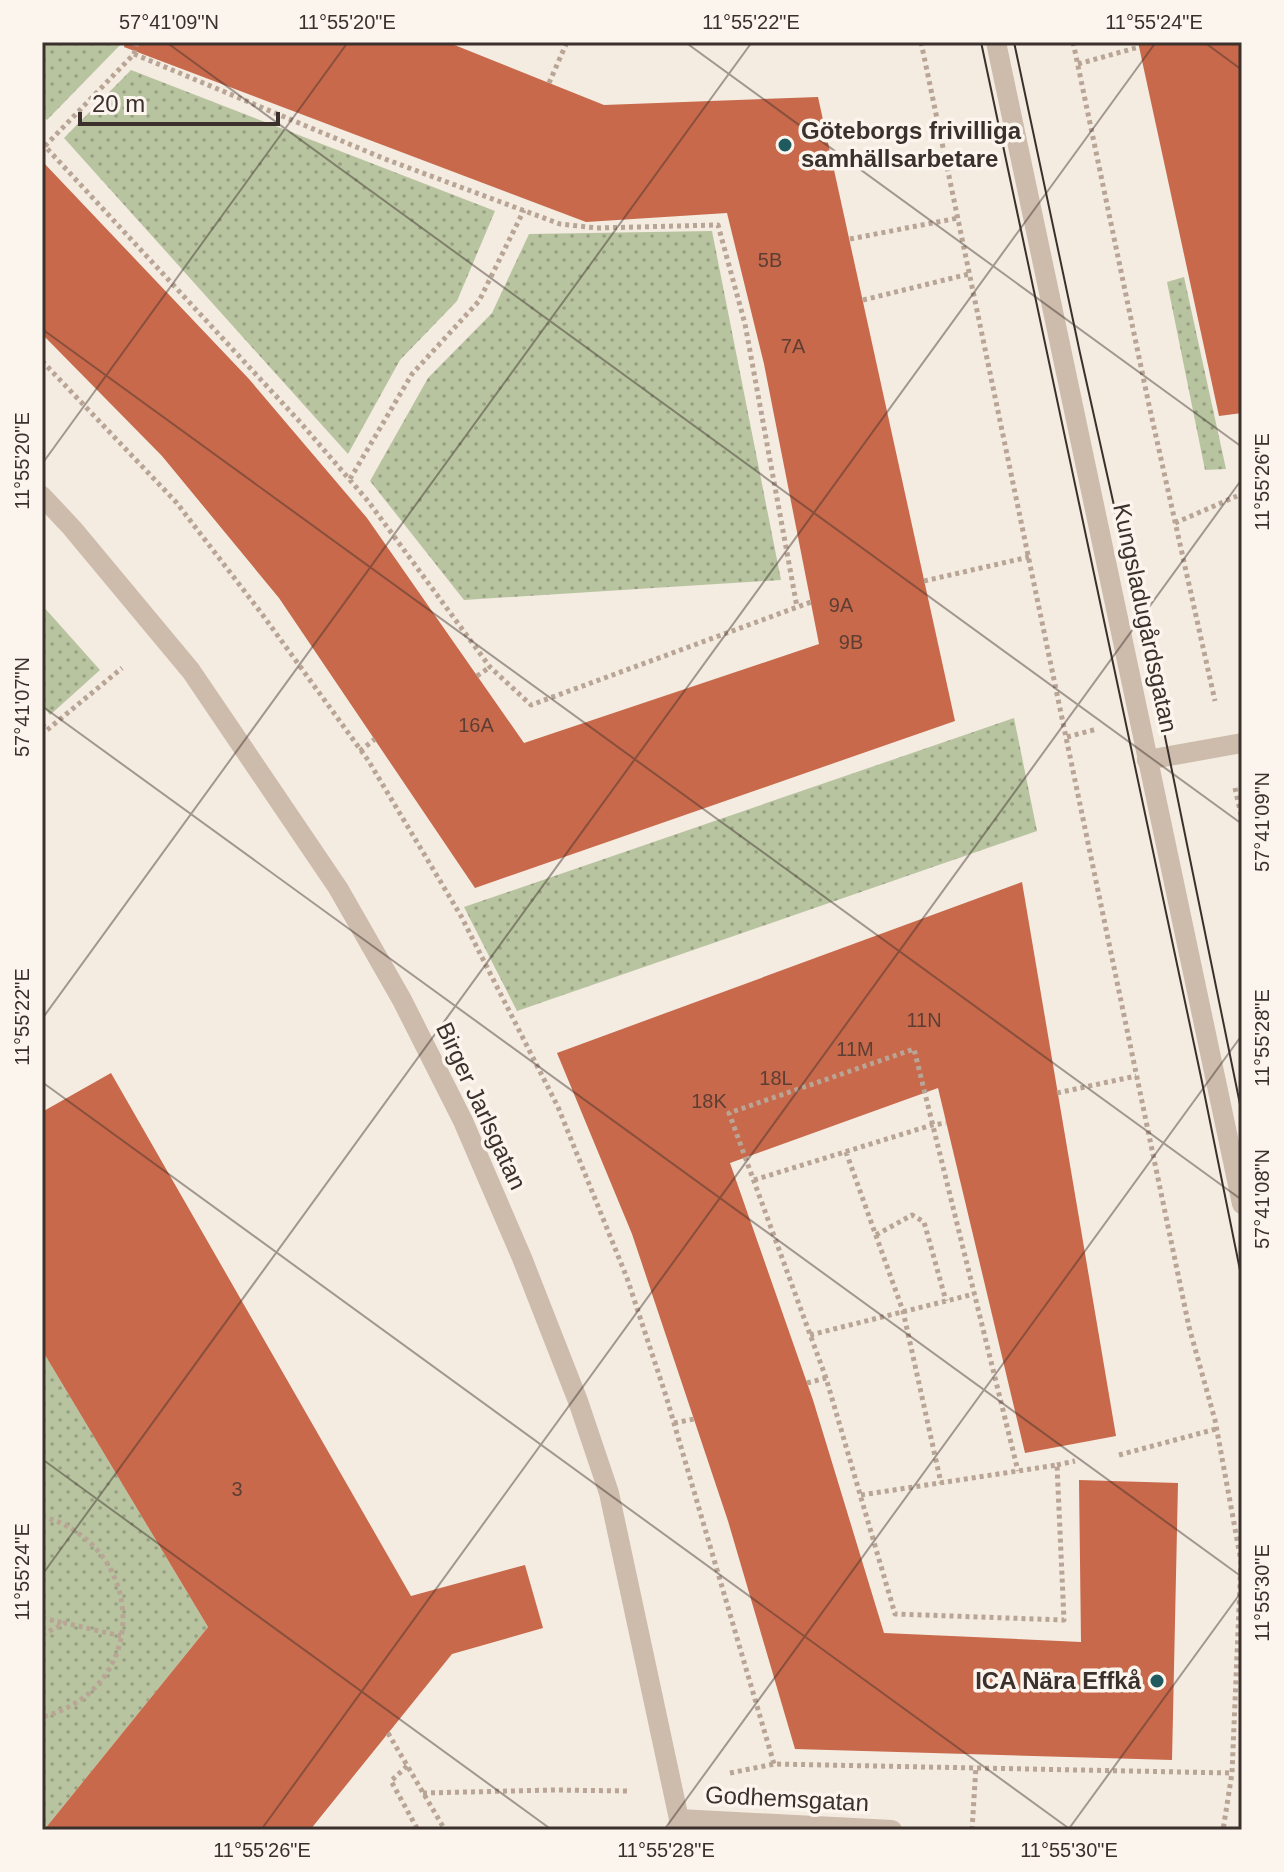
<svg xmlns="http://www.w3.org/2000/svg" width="1284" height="1872" viewBox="0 0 1284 1872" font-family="Arial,sans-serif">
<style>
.grass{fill:url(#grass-dots)}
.building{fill:#c8694b}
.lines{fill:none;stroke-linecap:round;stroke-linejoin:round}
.path{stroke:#b9a596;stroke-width:5;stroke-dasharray:4 4;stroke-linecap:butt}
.minor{stroke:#cdbbac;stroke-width:20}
.tertiary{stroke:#cdbbac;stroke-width:20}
.tram{stroke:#3b302b;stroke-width:2}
.ticks{fill:none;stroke:#3b302b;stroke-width:2;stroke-opacity:0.45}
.poi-dot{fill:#1f5a5e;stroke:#fbf5ee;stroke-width:3}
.labels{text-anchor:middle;stroke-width:7;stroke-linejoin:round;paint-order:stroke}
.number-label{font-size:20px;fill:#5e3e33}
.poi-label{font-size:24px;font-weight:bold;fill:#3b302b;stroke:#fbf5ee;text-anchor:start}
.street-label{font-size:24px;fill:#3b302b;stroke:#fbf5ee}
.neatline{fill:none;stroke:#3b302b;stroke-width:3}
.ticks-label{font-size:20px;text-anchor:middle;fill:#3b302b}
</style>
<defs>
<pattern id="grass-dots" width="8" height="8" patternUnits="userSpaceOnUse" patternTransform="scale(2)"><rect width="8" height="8" fill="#b8c4a0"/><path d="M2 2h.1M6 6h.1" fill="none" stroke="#97a083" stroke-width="1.8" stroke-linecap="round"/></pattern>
</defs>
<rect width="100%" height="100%" fill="#f4ebe1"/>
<!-- grass -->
<path class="grass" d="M 42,42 L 123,42 L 47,120 L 42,115 Z
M 131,70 L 495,211 L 457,301 L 400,360 L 348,454 L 64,138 Z
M 712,231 L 781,580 L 464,600 L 370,481 L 428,378 L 492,313 L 529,234 Z
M 1184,277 L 1226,469 L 1205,470 L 1167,282 Z
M 42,605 L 100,670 L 50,715 L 42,705 Z
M 1014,718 L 1037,831 L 517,1011 L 464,907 Z
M 42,1350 L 208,1627 L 44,1830 L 42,1830 Z"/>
<!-- building -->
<path class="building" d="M 125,42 L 447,42 L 604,105 L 818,97 L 955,721 L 475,888 L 279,598 L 162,456 L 42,334 L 42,161 L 249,379 L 367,518 L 524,743 L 819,644 L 764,364 L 727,213 L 586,222 L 124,47 Z
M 1138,42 L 1242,42 L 1242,413 L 1219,416 Z
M 1022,882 L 1116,1436 L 1025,1453 L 938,1088 L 730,1163 L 813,1400 L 884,1633 L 1081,1642 L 1079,1480 L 1178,1483 L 1172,1760 L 795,1749 L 728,1521 L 632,1234 L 557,1053 Z
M 111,1073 L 411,1596 L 525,1565 L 543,1628 L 452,1654 L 310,1830 L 44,1830 L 208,1627 L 42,1350 L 42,1112 Z"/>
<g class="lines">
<!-- path -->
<path class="path" d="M 921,42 L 1189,1327 L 1215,1420 L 1241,1561 L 1232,1773 L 1223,1830
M 1073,42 L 1149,405 L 1215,701
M 134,54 L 385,159 L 560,224 L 597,228 L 718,225 L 745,324 L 797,607
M 1078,64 L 1139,47
M 549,83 L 567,42
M 42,143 L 300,422 L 368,501 L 490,667 L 531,705 L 811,602
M 45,146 L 134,54 L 137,42
M 850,239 L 958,218
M 863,300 L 969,274
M 42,361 L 176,502 L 262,614 L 368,760 L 461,916 L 558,1107 L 627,1278 L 666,1396 L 774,1764
M 350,479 L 412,374 L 479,301 L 524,210
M 1175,523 L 1237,496
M 924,581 L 1029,557
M 477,676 L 490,667
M 42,724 L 47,730 L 122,668
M 1067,737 L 1097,729
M 360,751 L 375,739
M 1235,788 L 1242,819
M 1057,1093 L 1136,1076
M 846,1152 L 903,1311 L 941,1483
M 754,1180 L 932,1125 L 946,1123
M 876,1235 L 912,1215 L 924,1222 L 946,1301
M 810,1335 L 974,1294
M 807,1383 L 826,1378
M 674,1423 L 694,1419
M 1119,1455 L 1216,1429
M 1057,1465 L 1075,1461
M 861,1495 L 1057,1465 L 1064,1620 L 895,1614 L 826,1378 L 729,1113 L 914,1049 L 1018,1471
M 42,1516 C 149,1547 151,1689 42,1717
M 42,1618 L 64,1623
M 42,1635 L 65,1623 L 121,1636
M 388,1733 L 445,1830
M 407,1766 L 391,1781 L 418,1830
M 730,1773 L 774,1764 L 1232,1773
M 423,1793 L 554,1790 L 629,1791
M 972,1830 L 976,1766"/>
<!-- minor -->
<path class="minor" d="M 42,496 L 72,528 L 191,671 L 338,888 L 402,1000 L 463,1121 L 522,1258 L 578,1401 L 609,1493 L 679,1819 L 678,1830
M 1147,760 L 1242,743
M 679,1819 L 892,1830"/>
<!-- tertiary -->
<path class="tertiary" d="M 996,42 L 1242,1204"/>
<!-- tram -->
<path class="tram" d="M 981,42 L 1201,1077 L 1242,1280
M 1014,42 L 1080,353 L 1160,712 L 1242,1114"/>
</g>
<!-- ticks -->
<path class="ticks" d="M 166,42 L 1242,824M 685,42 L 1242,447M 1204,42 L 1242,70M 42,329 L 1242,1200M 42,464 L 348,42M 42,706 L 1242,1577M 42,1019 L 752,42M 42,1082 L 1071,1830M 42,1459 L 552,1830M 42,1575 L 1156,42M 261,1830 L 1242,479M 664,1830 L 1242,1035M 1068,1830 L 1242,1591"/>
<!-- markers -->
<g class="poi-dot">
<circle cx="785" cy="145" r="8"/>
<circle cx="1157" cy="1681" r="8"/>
</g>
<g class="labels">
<!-- number labels -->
<g class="number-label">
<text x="770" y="267">5B</text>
<text x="793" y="353">7A</text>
<text x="841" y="612">9A</text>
<text x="851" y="649">9B</text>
<text x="476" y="732">16A</text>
<text x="924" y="1027">11N</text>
<text x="855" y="1056">11M</text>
<text x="776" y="1085">18L</text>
<text x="709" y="1108">18K</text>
<text x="237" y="1496">3</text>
</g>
<!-- poi labels -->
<g class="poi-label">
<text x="801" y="139">Göteborgs frivilliga<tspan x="801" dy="28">samhällsarbetare</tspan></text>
<text x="1141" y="1689" text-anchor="end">ICA Nära Effkå</text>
</g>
<!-- street labels -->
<g class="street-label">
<text transform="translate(1145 618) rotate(78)" y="8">Kungsladugårdsgatan</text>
<text transform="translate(481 1106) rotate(65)" y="8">Birger Jarlsgatan</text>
<text transform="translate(787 1799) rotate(3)" y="8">Godhemsgatan</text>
</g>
</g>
<!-- border -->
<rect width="1284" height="1872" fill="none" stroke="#fbf5ee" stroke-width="88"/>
<!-- scale -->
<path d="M80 112v12h198v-12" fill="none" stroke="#3b302b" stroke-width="4"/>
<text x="92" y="112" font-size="24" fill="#3b302b" stroke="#fbf5ee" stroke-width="6" paint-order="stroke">20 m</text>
<rect x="44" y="44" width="1196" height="1784" class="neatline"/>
<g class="ticks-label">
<text x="169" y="29">57°41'09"N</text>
<text x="347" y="29">11°55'20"E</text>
<text x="751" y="29">11°55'22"E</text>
<text x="1154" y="29">11°55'24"E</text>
<text transform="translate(22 461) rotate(-90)" y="7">11°55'20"E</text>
<text transform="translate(1262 482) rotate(-90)" y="7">11°55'26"E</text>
<text transform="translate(22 707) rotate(-90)" y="7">57°41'07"N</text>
<text transform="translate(1262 822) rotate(-90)" y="7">57°41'09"N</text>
<text transform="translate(22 1017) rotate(-90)" y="7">11°55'22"E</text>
<text transform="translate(1262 1038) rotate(-90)" y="7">11°55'28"E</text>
<text transform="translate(1262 1199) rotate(-90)" y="7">57°41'08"N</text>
<text transform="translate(22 1572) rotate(-90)" y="7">11°55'24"E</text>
<text transform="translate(1262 1593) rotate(-90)" y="7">11°55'30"E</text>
<text x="262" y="1857">11°55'26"E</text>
<text x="666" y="1857">11°55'28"E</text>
<text x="1069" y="1857">11°55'30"E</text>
</g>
</svg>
